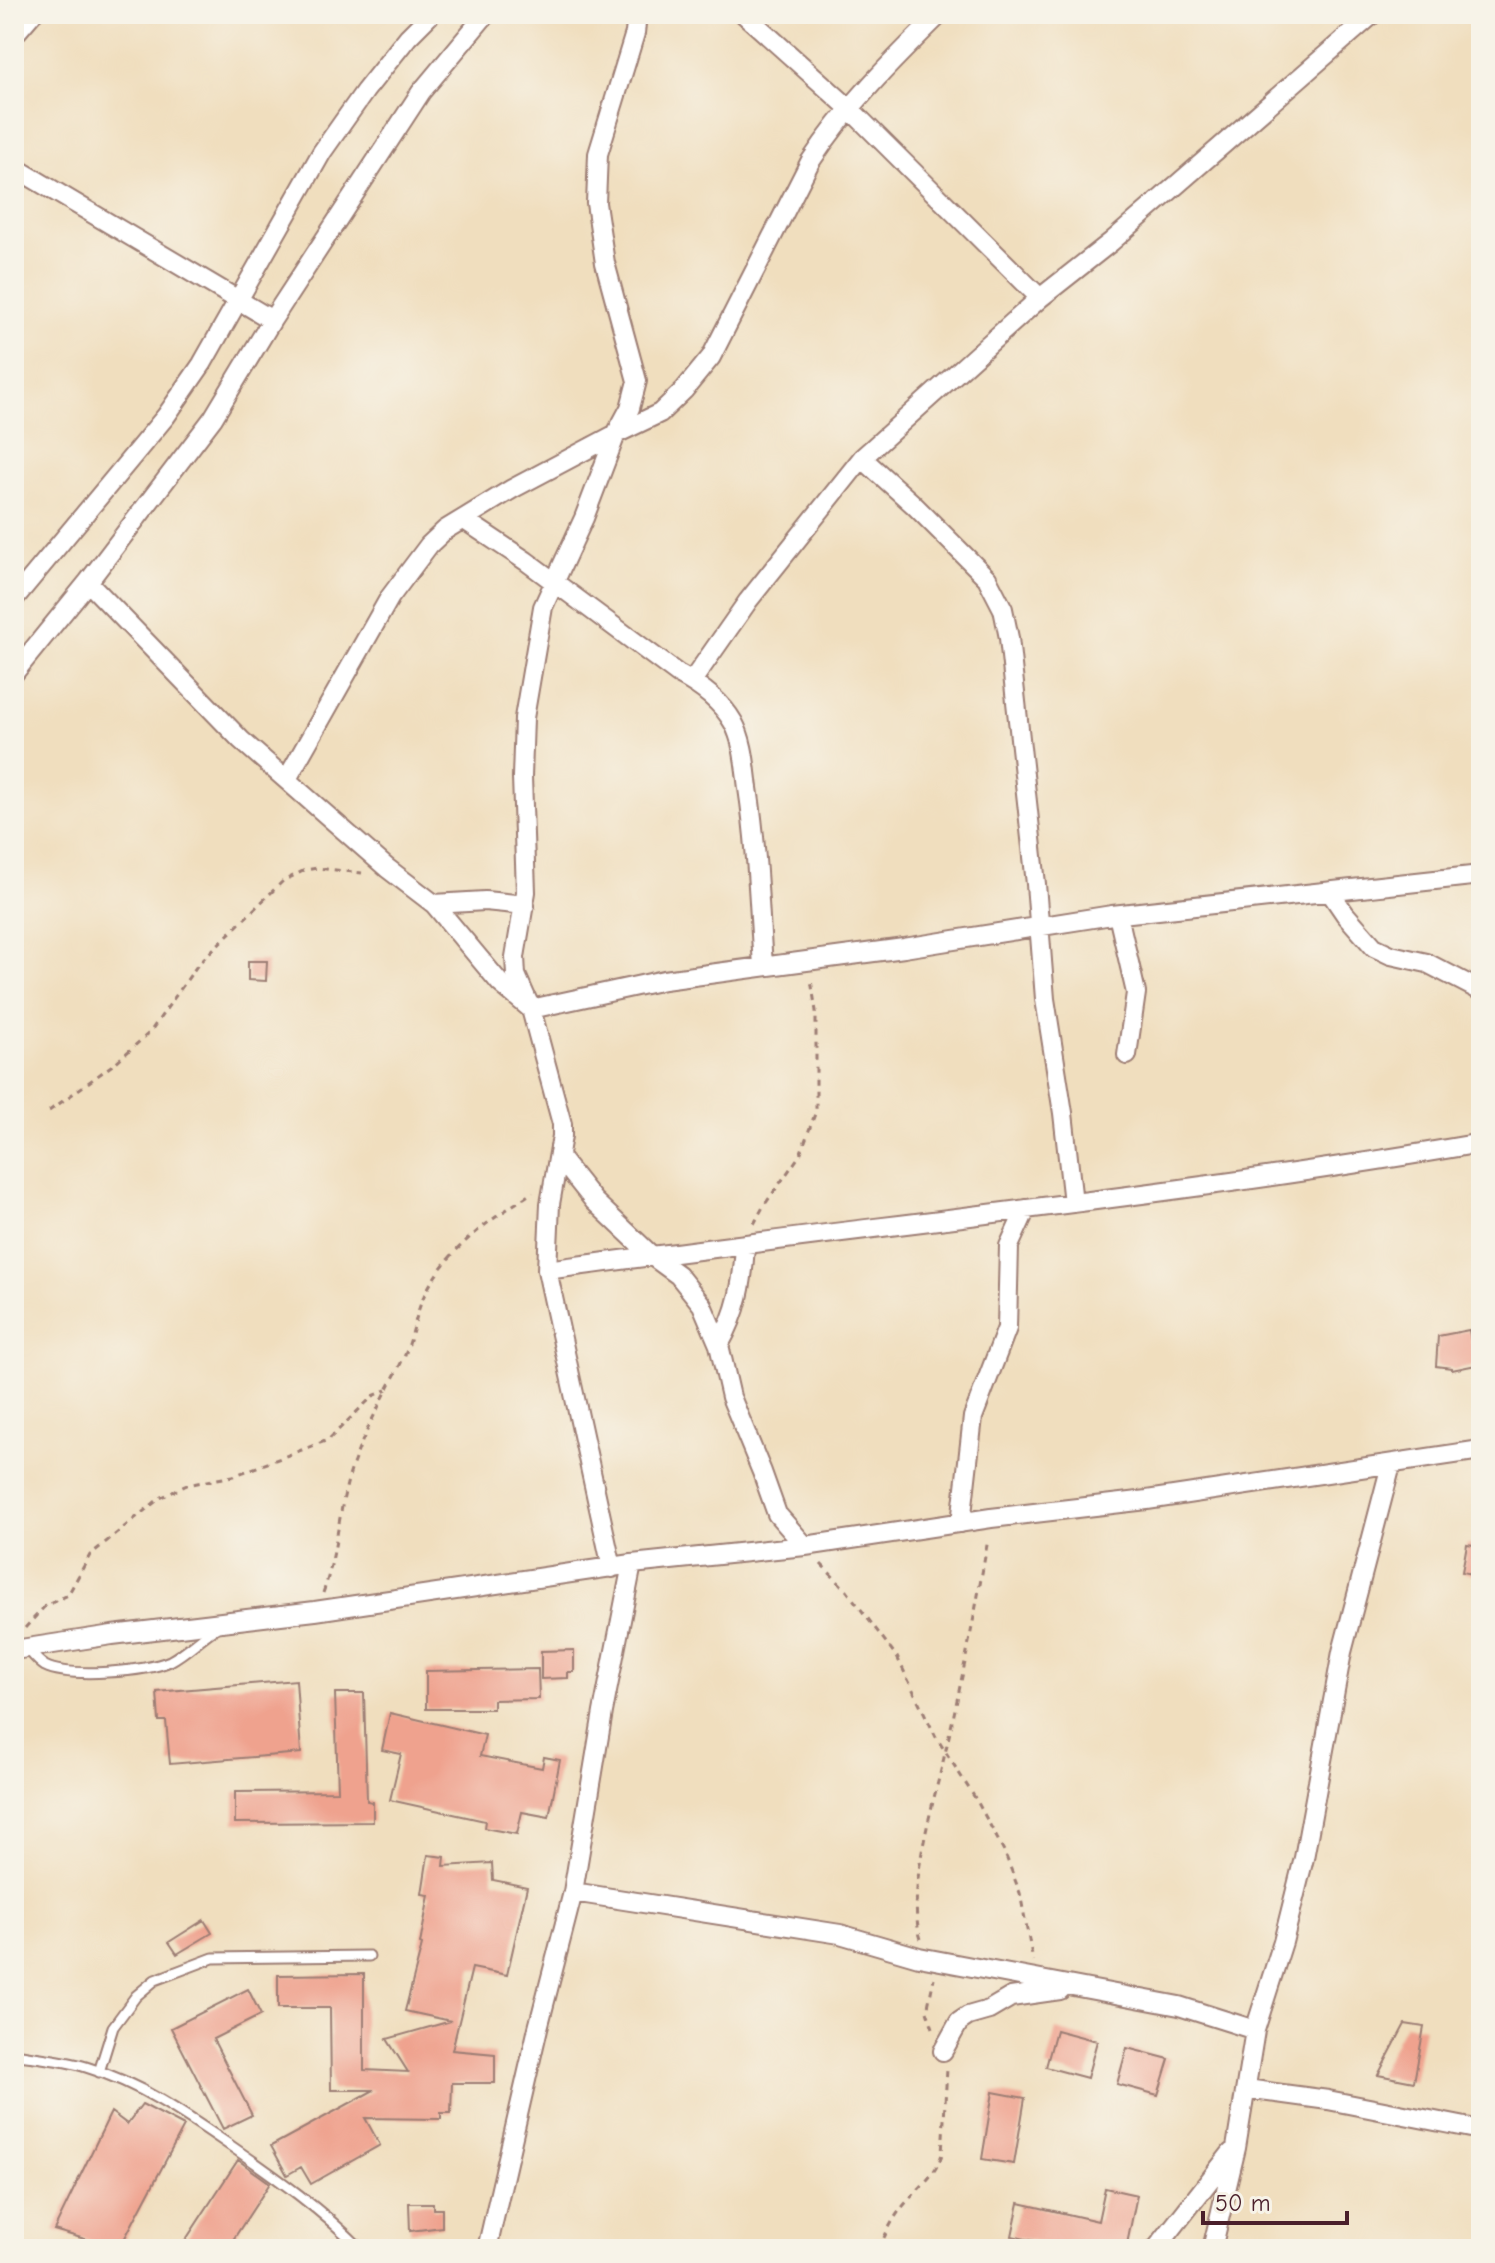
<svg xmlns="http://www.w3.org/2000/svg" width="1495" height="2263" viewBox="0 0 1495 2263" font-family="'Comic Neue',sans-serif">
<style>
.building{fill:#efa28e}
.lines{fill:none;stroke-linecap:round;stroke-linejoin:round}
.lane-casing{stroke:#9d7e74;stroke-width:13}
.street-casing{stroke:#9d7e74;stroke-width:22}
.path{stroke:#9d7e74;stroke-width:3;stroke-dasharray:6 6;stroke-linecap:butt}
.lane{stroke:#fff;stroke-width:9}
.street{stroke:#fff;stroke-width:18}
</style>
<rect width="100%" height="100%" fill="#f7f3e8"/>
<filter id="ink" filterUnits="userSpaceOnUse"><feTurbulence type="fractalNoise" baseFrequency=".0125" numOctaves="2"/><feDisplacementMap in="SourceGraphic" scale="16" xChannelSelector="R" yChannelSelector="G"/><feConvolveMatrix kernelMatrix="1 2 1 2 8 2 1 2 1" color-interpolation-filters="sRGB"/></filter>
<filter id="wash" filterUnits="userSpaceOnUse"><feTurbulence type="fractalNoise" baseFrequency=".006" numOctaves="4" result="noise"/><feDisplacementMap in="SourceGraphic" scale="32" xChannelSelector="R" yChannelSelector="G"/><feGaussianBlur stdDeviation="1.8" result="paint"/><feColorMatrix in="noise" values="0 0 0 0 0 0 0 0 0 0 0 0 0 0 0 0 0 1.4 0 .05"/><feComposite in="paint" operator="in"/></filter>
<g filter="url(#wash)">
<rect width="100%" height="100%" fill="#f0debe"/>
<g id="blocks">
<!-- building -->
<path class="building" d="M 248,961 L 267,961 L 266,981 L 248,980 Z
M 1469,1330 L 1476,1365 L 1452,1370 L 1452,1368 L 1436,1366 L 1438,1336 Z
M 1467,1544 L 1481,1546 L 1481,1576 L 1462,1572 Z
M 574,1650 L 574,1672 L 568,1672 L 568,1678 L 541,1679 L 541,1651 Z
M 538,1669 L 539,1699 L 493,1700 L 493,1709 L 426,1709 L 426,1671 Z
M 296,1680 L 301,1753 L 170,1764 L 166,1721 L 159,1721 L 157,1692 Z
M 335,1693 L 364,1693 L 367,1801 L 373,1802 L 373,1822 L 235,1823 L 235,1792 L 338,1791 Z
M 390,1713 L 485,1735 L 480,1756 L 542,1768 L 544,1757 L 560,1760 L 549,1817 L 522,1812 L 517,1834 L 484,1828 L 485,1821 L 390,1800 L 401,1754 L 382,1750 Z
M 428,1855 L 445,1857 L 444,1866 L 492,1863 L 493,1880 L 527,1887 L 507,1975 L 472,1968 L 452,2050 L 495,2054 L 495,2083 L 452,2083 L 451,2113 L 441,2113 L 441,2119 L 365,2118 L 380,2145 L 311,2184 L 301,2167 L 287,2175 L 271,2146 L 374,2090 L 331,2090 L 330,2008 L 278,2008 L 278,1975 L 364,1974 L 364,2070 L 408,2072 L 387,2039 L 451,2021 L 405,2011 L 422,1945 L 420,1944 L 429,1895 L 422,1894 Z
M 204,1920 L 212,1933 L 177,1954 L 169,1942 Z
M 248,1989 L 261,2015 L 213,2039 L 252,2115 L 223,2129 L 171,2028 Z
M 1405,2024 L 1424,2027 L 1414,2082 L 1378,2075 Z
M 1056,2030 L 1097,2041 L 1087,2078 L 1046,2067 Z
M 1127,2048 L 1169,2059 L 1158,2095 L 1117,2084 Z
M 993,2092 L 1025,2098 L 1014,2164 L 982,2159 Z
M 142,2104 L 184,2126 L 119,2249 L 54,2230 L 111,2112 L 127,2124 Z
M 238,2160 L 270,2183 L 227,2249 L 198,2249 L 185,2241 Z
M 1105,2188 L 1137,2195 L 1126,2249 L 1070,2249 L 1012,2236 L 1019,2203 L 1098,2221 Z
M 409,2203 L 433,2203 L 433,2209 L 442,2209 L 442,2227 L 410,2231 Z"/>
</g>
</g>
<g filter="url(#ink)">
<use href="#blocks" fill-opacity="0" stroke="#9d7e74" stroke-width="2"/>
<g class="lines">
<!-- lane casing -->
<g class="lane-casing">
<path id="lane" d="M 27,1648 C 32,1654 38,1662 45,1666 C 69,1678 146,1672 170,1661 C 187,1652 200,1638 216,1628
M 14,2054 C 38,2058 64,2060 86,2067 C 140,2083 186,2115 231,2146 C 276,2177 322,2210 361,2249
M 99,2072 L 113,2027 L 136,1996 L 155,1980 L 213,1958 L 369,1956"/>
</g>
<!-- street casing -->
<g class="street-casing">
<path id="street" d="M 744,14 L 850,109 L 1040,298
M 14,35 L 32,14
M 14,167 L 272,320
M 862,458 L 913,504 L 987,578 L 1003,609 L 1009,638 L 1036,884 L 1045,999 L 1063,1113 L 1073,1203
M 463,519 L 526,561 L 678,674 C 699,685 721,701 733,722 C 744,742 745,766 748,788 C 757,847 759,907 763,966
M 88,582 L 241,740 L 387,868 L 434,904 L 500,983 L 531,1009 L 664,980 L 904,948 L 1112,915 L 1481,875
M 14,599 L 166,416 L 202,364 L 322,152 L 365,91 L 408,37 L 431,14
M 14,673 L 88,582 L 213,418 L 272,320 L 421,92 L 486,14
M 692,681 L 748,601 L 862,458 L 1040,298 L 1111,242 L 1373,14
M 287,779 L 390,597 L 429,545 L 445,530 L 512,489 L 616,434 L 630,408 L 637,381 L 605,263 L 596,203 L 598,154 L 635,33 L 637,14
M 1330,892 L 1345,914 L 1374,947 L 1391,955 L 1427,963 L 1481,991
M 434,904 L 485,901 L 525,905
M 1118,915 L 1136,993 L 1127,1055
M 559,1157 L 594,1201 L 652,1256 L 678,1275 L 702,1305 L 719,1345 L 731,1397 L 762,1472 L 777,1514 L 805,1546
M 547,1270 C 858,1227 1171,1197 1481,1143
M 719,1345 C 738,1312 743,1282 745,1245
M 961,1523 L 973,1417 L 1007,1328 L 1009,1246 L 1026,1209
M 612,1568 L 547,1270 L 550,1204 L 562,1136 L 562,1124 L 531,1009 L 516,975 L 515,957 L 526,892 L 522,777 L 524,718 L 543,607 L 584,518 L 616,434 L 660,413 L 684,390 L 711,357 L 810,162 C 846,107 893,60 940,14
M 14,1650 L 112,1635 L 315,1611 L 632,1564 L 805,1546 L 991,1518 L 1147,1500 L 1481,1450
M 573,1892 L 840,1934 L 919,1957 L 1179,2006 L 1255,2030
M 943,2051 L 959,2022 L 968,2016 L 989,2010 L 1011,1997 L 1060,1990
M 1246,2089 L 1328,2100 L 1481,2130
M 487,2249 L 538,2028 L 573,1892 L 603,1712 L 632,1564
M 1156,2249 L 1231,2153
M 1212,2249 L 1236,2148 L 1255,2030 L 1283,1942 L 1304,1858 L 1342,1652 L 1391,1465"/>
</g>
<!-- path -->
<path class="path" d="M 49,1111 L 114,1064 L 150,1032 L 199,963 L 283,881 L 305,870 L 317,868 L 362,873
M 754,1224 L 763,1207 L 800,1155 L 816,1111 L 816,1011 L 811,980
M 821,1564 L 847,1591 L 897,1657 L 936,1737 L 977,1801 L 1004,1851 L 1020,1893 L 1033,1961
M 323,1593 C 336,1557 338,1517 348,1480 C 361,1436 383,1399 403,1359 C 414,1337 415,1311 427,1290 C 451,1245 492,1219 533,1192
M 25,1628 L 45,1606 L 68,1595 L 90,1555 L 160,1498 L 187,1485 L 233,1476 L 328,1440 L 373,1396 L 387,1390
M 921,1939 C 906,1896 931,1811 942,1766 C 960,1691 975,1615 988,1539
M 933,2028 L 927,2011 L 934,1978
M 879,2249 C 885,2235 891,2222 900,2210 C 915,2190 935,2178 942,2154 L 947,2069"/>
<!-- lane -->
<use href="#lane" class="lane"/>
<!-- street -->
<use href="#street" class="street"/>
</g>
</g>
<!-- margin -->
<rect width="1495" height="2263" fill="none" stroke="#f7f3e8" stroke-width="48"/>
<!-- scale -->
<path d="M1203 2211v12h144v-12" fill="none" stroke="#4a1f2b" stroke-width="4"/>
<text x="1215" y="2211" font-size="24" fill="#4a1f2b" stroke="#f7f3e8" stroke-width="6" paint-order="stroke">50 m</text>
</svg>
